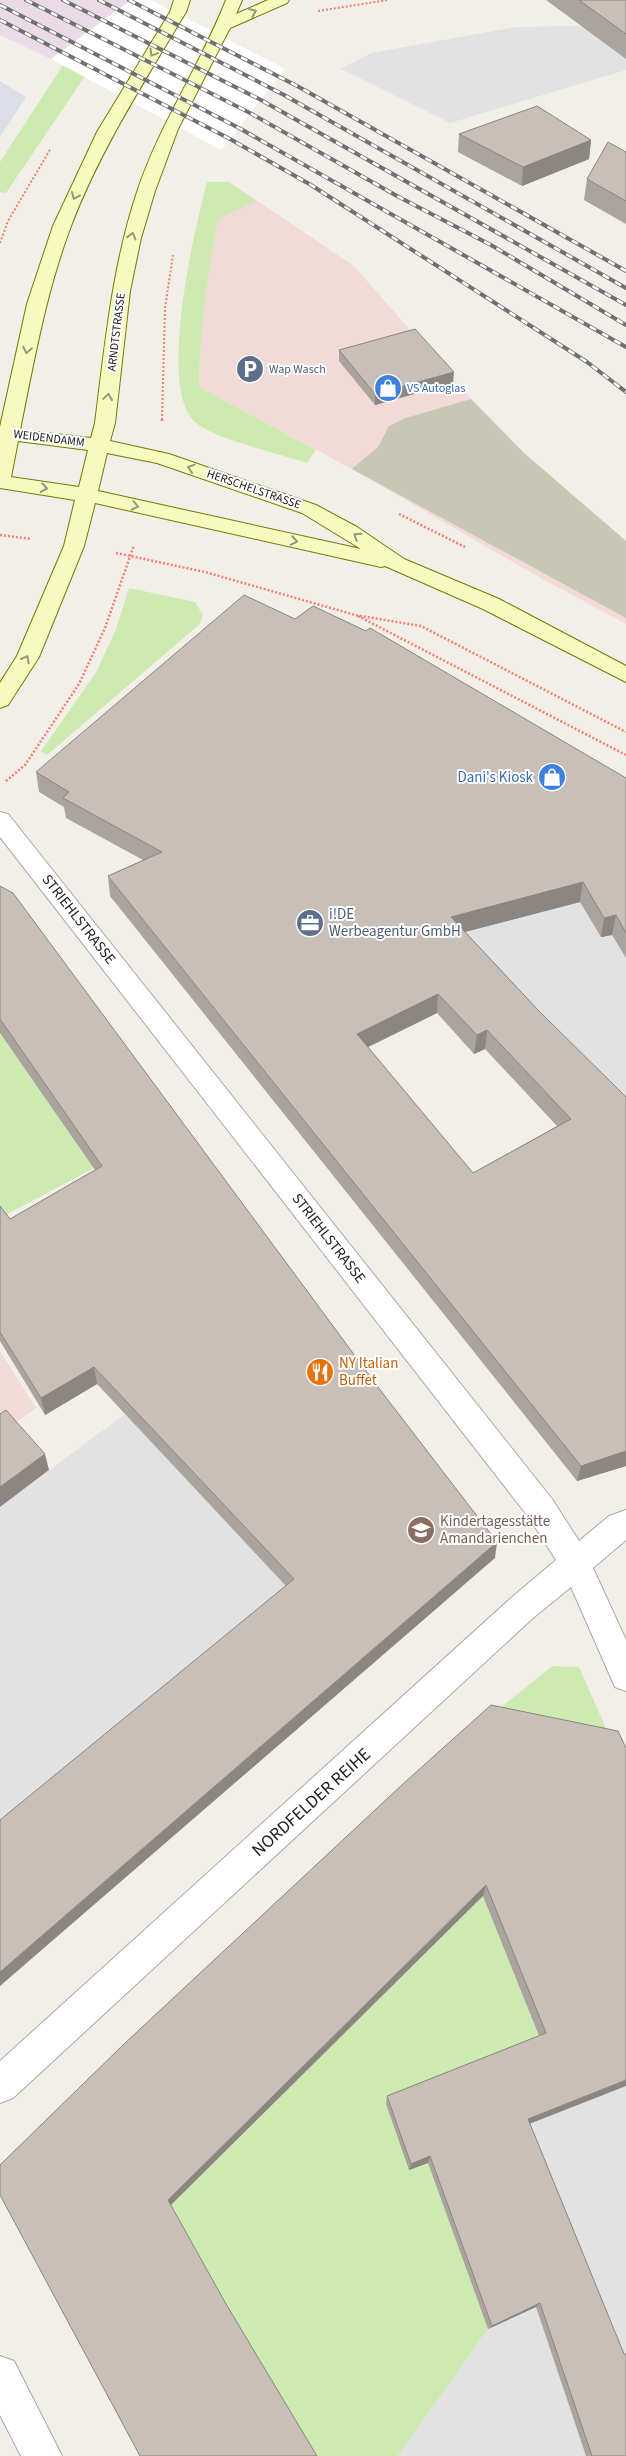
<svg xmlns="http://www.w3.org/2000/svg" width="626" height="2456" viewBox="0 0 626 2456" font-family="'Source Sans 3',sans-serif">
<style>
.commercial{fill:#f2dad9}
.industrial{fill:#ebdbe8}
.construction{fill:#c7c7b4}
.grass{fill:#cdebb0}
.parking{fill:#e2e2e2}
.plaza{fill:#dddde8}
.pier{fill:#fff}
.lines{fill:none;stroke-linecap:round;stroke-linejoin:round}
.street-casing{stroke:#a9a9a9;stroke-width:2}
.secondary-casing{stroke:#707d05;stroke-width:2}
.path-far1{stroke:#fa8072;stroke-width:2;stroke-dasharray:2 2;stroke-linecap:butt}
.path{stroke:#fa8072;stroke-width:2.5;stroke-dasharray:2 2;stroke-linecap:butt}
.street{fill:#fff;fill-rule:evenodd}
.secondary{fill:#f7fabf;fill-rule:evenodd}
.rail-casing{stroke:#707070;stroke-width:4}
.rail{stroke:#fff;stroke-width:2.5;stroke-dasharray:7;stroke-linecap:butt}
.wall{fill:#aba49e;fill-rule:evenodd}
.shaded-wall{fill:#8b8681}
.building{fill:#c7bfb8;stroke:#8b8681;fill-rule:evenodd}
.oneway{stroke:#979978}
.labels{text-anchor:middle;stroke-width:4;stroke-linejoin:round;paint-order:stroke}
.far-street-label{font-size:12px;fill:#222;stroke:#fff}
.far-service-label{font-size:12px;fill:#4e5e75;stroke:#fff;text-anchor:start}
.far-shop-label{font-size:12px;fill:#366cbe;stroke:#fff;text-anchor:start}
.shop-label{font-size:15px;fill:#366cbe;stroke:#fff;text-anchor:end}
.service-label{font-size:15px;fill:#4e5e75;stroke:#fff;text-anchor:start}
.street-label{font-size:15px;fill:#222;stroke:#fff}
.food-label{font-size:15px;fill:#c56008;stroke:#fff;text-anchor:start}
.education-label{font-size:15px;fill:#785e54;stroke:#fff;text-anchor:start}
.near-street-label{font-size:18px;fill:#222;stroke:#fff}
</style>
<rect width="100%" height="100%" fill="#f2efe9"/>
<!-- commercial -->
<path class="commercial" d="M 229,182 L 354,266 L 459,386 L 524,453 L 626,541 L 626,624 L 537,576 L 352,469 L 199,387 L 201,327 L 208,271 L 218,219 Z
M 0,1351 L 36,1408 L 10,1427 L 49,1470 L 0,1507 Z"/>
<!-- industrial -->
<path class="industrial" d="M 0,0 L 131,0 L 51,59 L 0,35 Z"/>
<!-- construction -->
<path class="construction" d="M 471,399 L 524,453 L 626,541 L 626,618 L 352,469 L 378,447 L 389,426 L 406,418 Z"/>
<!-- grass -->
<path class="grass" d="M 63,65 L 85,76 L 6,193 L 0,192 L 0,162 Z
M 207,182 L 229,182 L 256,201 L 218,219 C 207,275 200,329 199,387 L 316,450 L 307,463 C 282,455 213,438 196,423 C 156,390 195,228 207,182 Z
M 129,588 L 195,602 L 203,615 L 200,624 L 47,755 L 41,751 L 97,671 L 116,629 Z
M 0,1033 L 94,1168 L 0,1218 Z
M 552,1666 L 579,1667 L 613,1744 L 488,1718 Z
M 484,1895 L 541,2042 L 525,2126 L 440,2195 L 488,2329 L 398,2456 L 317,2456 L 227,2308 L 170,2206 Z"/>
<!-- parking -->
<path class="parking" d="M 626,25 L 626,70 L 450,123 L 341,69 L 371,53 L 516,27 Z
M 596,897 L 612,935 L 626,958 L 626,1121 L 449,936 Z
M 125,1414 L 294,1594 L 0,1835 L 0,1507 Z
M 626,2085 L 626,2355 L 561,2381 L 586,2456 L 398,2456 L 488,2329 L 588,2283 L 525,2126 Z"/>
<!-- plaza -->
<path class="plaza" d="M 0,81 L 26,97 L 0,137 Z"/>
<!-- pier -->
<path class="pier" d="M 131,0 L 151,0 L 285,69 L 221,150 L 51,59 Z"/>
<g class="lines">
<!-- street casing -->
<g class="street-casing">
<path id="street" d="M 0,812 L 8,814 L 552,1499 L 579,1541 L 609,1516 L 626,1510 L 626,1540 L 593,1568 L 626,1640 L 626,1691 L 615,1687 L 571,1587 L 533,1618 L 13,2098 L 0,2103 L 0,2061 L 511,1598 L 556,1560 L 530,1519 L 0,837 Z
M 0,2356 L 14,2361 L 62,2456 L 21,2456 L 0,2415 Z"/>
</g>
<!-- secondary casing -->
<g class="secondary-casing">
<path id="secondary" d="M 174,0 L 190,0 L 186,12 C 144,82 100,150 71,226 C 46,292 34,361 20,430 L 91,438 L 95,423 C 105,345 112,267 137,192 C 159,125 200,66 226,0 L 242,0 L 236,14 L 268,0 L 289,0 L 287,3 L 230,28 L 178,129 L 155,191 L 141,238 L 130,291 L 115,423 L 110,441 L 169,454 L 316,505 L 357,527 L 404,559 L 499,599 L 626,666 L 626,682 L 483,609 L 385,566 L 381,567 L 95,503 L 84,546 L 39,657 L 8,705 L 0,708 L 0,683 L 17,656 L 64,546 L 75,500 L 0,488 L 0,427 L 27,304 L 53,226 L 97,132 L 170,12 ZM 18,441 L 88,450 L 79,487 L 11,477 ZM 107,453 L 157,463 L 302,513 L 361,549 L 98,491 Z"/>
</g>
<!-- path-far1 -->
<path class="path-far1" d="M 318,11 L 388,0
M 0,243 L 8,221 L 51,148
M 162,420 L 165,308 L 173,255"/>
<!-- path -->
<path class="path" d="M 162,421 L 162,419
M 399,514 L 465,547
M 0,535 L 31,539
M 116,553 L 205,572 L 355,615 L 421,626 L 626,732
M 358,616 L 626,755
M 6,781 L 25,765 L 79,684 L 105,628 L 134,545"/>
<!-- street -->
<use href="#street" class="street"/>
<!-- secondary -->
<use href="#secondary" class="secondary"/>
<!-- rail casing -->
<g class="rail-casing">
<path id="rail" d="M 26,0 L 250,113 L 397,196 L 491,245 L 626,325
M 63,0 L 261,100 L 626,305
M 99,0 L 284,95 L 626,288
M 129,0 L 299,87 L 626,271
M 0,5 L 239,128 L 626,347
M 0,20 L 230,139 L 311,185 L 587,362 L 626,392"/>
</g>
<!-- rail -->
<use href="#rail" class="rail"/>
</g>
<!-- wall -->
<path class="wall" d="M 546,0 L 626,0 L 626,59 Z
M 459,134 L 591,140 L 589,159 L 522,186 L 458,152 Z
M 626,152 L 626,224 L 584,200 L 587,179 Z
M 339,350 L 453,383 L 375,405 L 339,361 Z
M 36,772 L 626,778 L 626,958 L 612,935 L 601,937 L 580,902 L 465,932 L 538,1010 L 626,1097 L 626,1466 L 577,1481 L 110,896 L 108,876 L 143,860 L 66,818 L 64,807 L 39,792 ZM 437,1013 L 474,1054 L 485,1049 L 557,1126 L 473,1173 L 368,1047 Z
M 0,886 L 495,1558 L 286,1586 L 97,1384 L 45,1415 L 0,1341 L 0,1206 L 10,1219 L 95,1170 L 0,1033 Z
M 618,1731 L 530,2124 L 626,2456 L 586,2456 L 536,2307 L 488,2329 L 428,2163 L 409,2170 L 386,2104 L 387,2096 L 539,2036 L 483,1896 L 0,2195 Z"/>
<!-- shaded-wall -->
<path class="shaded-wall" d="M 591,140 L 589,159 L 522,186 L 523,167 Z
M 454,372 L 453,383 L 375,405 L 375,394 Z
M 583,882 L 580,902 L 449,936 L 451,917 Z
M 616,915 L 612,935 L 601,937 L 604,918 Z
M 438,994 L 437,1013 L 356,1053 L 357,1034 Z
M 487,1030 L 485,1049 L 474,1054 L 477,1035 Z
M 94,1367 L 97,1384 L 45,1415 L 41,1398 Z
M 626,1451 L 626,1466 L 577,1481 L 581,1466 Z
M 45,1454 L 49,1470 L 0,1507 L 0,1487 Z
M 497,1542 L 495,1558 L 0,1986 L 0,1972 Z
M 486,1885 L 483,1896 L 170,2206 L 168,2200 Z
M 626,2080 L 626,2086 L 524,2126 L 528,2119 Z
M 430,2156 L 428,2163 L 409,2170 L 411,2164 Z
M 540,2303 L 536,2307 L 488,2329 L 492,2326 Z"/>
<!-- building -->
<path class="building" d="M 579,0 L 626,0 L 626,34 Z
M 537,106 L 591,140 L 523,167 L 459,134 Z
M 608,142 L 626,152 L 626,201 L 587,179 Z
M 415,329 L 454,372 L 375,394 L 339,350 Z
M 244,595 L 295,619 L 313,606 L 366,631 L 370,628 L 626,778 L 626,933 L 616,915 L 604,918 L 583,882 L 451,917 L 538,1010 L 626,1097 L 626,1451 L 581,1466 L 108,876 L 162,852 L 63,798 L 69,792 L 36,772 ZM 438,994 L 477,1035 L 487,1030 L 571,1119 L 473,1173 L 357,1034 Z
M 0,886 L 13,893 L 381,1391 L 497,1542 L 0,1972 L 0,1820 L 294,1579 L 94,1367 L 41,1398 L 0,1332 L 0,1206 L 10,1219 L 102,1166 L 0,1019 Z
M 6,1410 L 45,1454 L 0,1487 L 0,1414 Z
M 491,1705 L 618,1731 L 626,1748 L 626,2080 L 528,2119 L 624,2354 L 626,2354 L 626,2456 L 592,2456 L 540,2303 L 492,2326 L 430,2156 L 411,2164 L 387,2096 L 546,2033 L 486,1885 L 168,2200 L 226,2304 L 317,2456 L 140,2456 L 0,2195 L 0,2165 L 124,2044 L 404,1783 Z"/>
<!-- one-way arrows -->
<defs><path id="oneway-chevron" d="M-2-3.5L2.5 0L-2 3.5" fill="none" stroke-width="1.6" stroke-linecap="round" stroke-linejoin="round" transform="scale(1.25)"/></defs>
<g class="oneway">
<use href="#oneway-chevron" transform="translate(253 12) rotate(-24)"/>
<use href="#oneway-chevron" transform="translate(153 53) rotate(121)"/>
<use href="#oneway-chevron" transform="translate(75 196) rotate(113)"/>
<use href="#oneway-chevron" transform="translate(132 236) rotate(-75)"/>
<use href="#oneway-chevron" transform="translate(27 350) rotate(101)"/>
<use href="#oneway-chevron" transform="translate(108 397) rotate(-82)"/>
<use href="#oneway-chevron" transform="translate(191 468) rotate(-162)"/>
<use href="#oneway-chevron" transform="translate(44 488) rotate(9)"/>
<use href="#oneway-chevron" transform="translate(135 506) rotate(12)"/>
<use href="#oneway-chevron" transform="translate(357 536) rotate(-146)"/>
<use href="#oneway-chevron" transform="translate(294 541) rotate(11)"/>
<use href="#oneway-chevron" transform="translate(26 659) rotate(-60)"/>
</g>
<!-- icons -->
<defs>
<g id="parking-disc" transform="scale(1.4375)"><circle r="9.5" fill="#5c6f8a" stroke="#fff"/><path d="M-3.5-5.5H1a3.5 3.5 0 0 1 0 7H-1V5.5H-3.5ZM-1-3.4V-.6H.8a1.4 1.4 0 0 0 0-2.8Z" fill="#fff"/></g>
<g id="shop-disc" transform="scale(1.4375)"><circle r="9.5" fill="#3f7fe0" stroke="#fff"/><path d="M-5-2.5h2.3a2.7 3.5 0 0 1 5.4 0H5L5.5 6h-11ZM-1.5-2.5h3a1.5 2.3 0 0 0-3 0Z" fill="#fff"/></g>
<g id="office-disc" transform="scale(1.4375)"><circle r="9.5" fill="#5c6f8a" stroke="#fff"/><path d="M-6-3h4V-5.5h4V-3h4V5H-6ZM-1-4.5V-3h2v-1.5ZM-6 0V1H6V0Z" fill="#fff"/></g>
<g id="restaurant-disc" transform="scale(1.4375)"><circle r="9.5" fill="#e8710a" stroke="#fff"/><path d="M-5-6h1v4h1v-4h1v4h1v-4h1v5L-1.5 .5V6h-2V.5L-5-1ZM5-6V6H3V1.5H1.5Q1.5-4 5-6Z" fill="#fff"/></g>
<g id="school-disc" transform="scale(1.4375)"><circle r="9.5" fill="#8d6e63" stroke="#fff"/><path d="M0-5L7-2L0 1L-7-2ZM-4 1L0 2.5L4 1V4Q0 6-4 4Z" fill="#fff"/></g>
</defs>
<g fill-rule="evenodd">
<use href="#parking-disc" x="250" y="369"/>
<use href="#shop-disc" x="388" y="388"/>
<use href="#shop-disc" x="552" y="777"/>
<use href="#office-disc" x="310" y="923"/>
<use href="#restaurant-disc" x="320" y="1372"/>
<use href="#school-disc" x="421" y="1530"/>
</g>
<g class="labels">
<!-- far-street labels -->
<g class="far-street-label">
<text transform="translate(116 332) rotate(-83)" y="4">ARNDTSTRASSE</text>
<text transform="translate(49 438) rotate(7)" y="4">WEIDENDAMM</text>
<text transform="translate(254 489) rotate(19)" y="4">HERSCHELSTRASSE</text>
</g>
<!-- far-service labels -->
<g class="far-service-label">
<text x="269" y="373">Wap Wasch</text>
</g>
<!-- far-shop labels -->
<g class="far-shop-label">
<text x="407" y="392">VS Autoglas</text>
</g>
<!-- shop labels -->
<g class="shop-label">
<text x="533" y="782">Dani's Kiosk</text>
</g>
<!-- service labels -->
<g class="service-label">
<text x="329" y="919">i!DE<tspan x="329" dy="17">Werbeagentur GmbH</tspan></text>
</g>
<!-- street labels -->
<g class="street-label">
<text transform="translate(79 919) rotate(52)" y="5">STRIEHLSTRASSE</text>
<text transform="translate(329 1238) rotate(52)" y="5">STRIEHLSTRASSE</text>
</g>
<!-- food labels -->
<g class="food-label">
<text x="339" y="1368">NY Italian<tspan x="339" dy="17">Buffet</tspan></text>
</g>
<!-- education labels -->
<g class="education-label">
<text x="440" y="1526">Kindertagesstätte<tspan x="440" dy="17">Amandarienchen</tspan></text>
</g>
<!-- near-street labels -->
<g class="near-street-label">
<text transform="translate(311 1802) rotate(-42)" y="6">NORDFELDER REIHE</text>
</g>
</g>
</svg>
